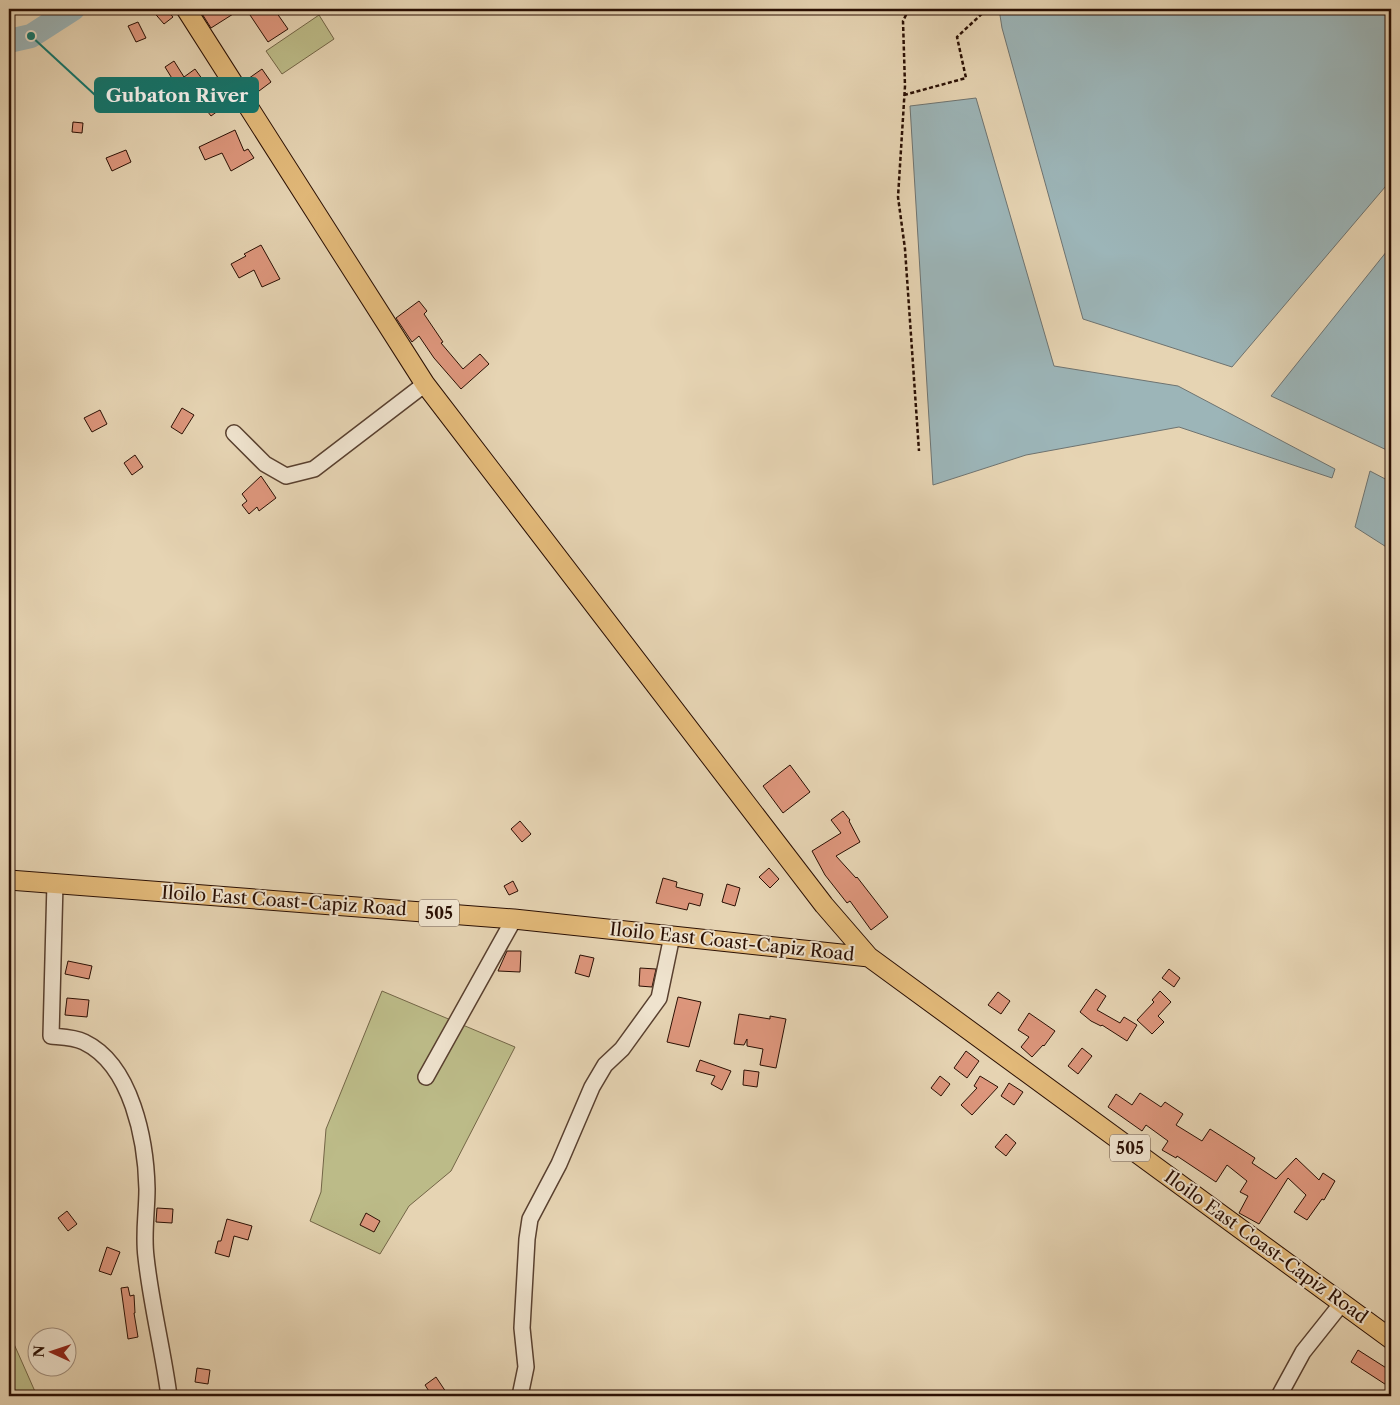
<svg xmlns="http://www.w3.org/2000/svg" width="1400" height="1405" viewBox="0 0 1400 1405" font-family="'Libre Caslon Text',serif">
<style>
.green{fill:#bcbb88;stroke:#736546}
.water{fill:#9cb5b8;stroke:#6e7370}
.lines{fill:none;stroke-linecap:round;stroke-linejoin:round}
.river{stroke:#9cb5b8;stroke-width:24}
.building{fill:#dd967c;stroke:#2a0f03}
.minor-casing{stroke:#59402f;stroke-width:18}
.major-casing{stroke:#2a0f03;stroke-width:21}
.path{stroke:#2a0f03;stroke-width:2.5;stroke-dasharray:4 2.5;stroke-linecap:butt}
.minor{stroke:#efe3ce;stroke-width:15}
.major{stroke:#e3ba7a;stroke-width:19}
.labels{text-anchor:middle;stroke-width:4;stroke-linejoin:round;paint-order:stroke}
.shield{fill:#efe3ce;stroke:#654f40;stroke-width:1}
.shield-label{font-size:16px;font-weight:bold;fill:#2a0f03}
.street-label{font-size:18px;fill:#2a0f03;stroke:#efe3ce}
.leader{fill:none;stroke:#0f766e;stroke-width:2}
.callout-dot{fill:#0f766e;stroke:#efe3ce;stroke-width:2}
.callout{fill:#0f766e;stroke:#0f766e;stroke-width:2}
.callout-label{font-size:19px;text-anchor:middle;font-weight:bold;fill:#fff}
</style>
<rect width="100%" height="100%" fill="#e6d4b3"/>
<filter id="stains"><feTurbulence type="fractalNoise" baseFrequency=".004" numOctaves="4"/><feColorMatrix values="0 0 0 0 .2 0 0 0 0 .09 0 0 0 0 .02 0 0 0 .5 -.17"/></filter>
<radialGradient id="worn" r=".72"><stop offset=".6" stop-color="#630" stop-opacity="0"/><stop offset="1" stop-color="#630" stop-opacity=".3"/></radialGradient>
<!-- green -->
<path class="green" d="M 319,15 L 334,39 L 282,74 L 266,51 Z
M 382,991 L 515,1047 L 451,1171 L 409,1206 L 380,1254 L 310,1221 L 321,1192 L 326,1129 Z
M 9,1320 L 10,1335 L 37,1396 L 9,1396 Z"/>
<!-- water -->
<path class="water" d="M 999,9 L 1391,9 L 1391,180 L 1232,367 L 1083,319 L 1002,28 Z
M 976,98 L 1054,366 L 1178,386 L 1335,469 L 1332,478 L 1179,427 L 1026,455 L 933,485 L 910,106 Z
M 1391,246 L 1391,452 L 1271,396 Z
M 1370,471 L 1391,482 L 1391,550 L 1355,527 Z"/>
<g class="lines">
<!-- river -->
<path class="river" d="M 9,41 L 31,36 L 73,9"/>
</g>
<!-- building -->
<path class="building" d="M 151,9 L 166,9 L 173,17 L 164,24 Z
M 199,9 L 241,9 L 211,28 Z
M 246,9 L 274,9 L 288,29 L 268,42 Z
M 138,22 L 146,38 L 136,42 L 128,26 Z
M 174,61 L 184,77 L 195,69 L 213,94 L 216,92 L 226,105 L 211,116 L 194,94 L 186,100 L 181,93 L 156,108 L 148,94 L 173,80 L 165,67 Z
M 262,69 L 271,82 L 255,94 L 245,81 Z
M 73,122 L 83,123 L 82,133 L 72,132 Z
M 235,130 L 244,151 L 248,149 L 254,158 L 231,171 L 222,153 L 205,160 L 199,147 Z
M 126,150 L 131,162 L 112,171 L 106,158 Z
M 261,245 L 280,279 L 262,287 L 254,270 L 239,278 L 231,264 L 246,256 L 244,254 Z
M 419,301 L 427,311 L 424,314 L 443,342 L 441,343 L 463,369 L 480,354 L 489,364 L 461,389 L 434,358 L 419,336 L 412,342 L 396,318 Z
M 182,408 L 194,415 L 182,434 L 171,427 Z
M 100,410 L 107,424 L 92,432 L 84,418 Z
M 135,455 L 143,467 L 132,475 L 124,463 Z
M 261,476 L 276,498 L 259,511 L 257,507 L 249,514 L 242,505 L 247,501 L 242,494 Z
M 790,765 L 810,792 L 783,813 L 763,786 Z
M 843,811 L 850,820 L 849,821 L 860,842 L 836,856 L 856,878 L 857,877 L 888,917 L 871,930 L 850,901 L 847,903 L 825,875 L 812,851 L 841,833 L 831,820 Z
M 520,821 L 531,834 L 522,842 L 511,829 Z
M 769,868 L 779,879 L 770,888 L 759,877 Z
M 663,878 L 677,882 L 676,887 L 703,894 L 700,906 L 689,903 L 687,910 L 656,903 Z
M 513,881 L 518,891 L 509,895 L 504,886 Z
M 727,884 L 740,888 L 735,906 L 722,902 Z
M 507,951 L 521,951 L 520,972 L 498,971 Z
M 580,955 L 594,958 L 589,977 L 575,973 Z
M 68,961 L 92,966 L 89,979 L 65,974 Z
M 640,968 L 656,969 L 652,987 L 639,986 Z
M 1169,969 L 1180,978 L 1174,987 L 1162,978 Z
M 1096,989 L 1106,996 L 1097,1010 L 1120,1023 L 1124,1017 L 1137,1025 L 1127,1041 L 1102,1025 L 1101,1026 L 1091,1021 L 1080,1012 Z
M 1160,991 L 1171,1002 L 1158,1016 L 1164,1022 L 1152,1034 L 1137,1020 L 1154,1002 L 1152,1000 Z
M 998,992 L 1010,1001 L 1001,1014 L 988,1005 Z
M 678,997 L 701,1002 L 689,1047 L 667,1042 Z
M 67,998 L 89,1000 L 87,1017 L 65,1015 Z
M 1029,1013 L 1055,1031 L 1044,1046 L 1043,1045 L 1032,1057 L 1021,1047 L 1029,1037 L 1018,1030 Z
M 739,1014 L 770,1019 L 770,1016 L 786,1019 L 776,1068 L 760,1065 L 763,1049 L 747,1046 L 747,1039 L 744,1045 L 734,1044 Z
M 1082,1048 L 1092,1056 L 1078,1074 L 1068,1066 Z
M 966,1051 L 979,1061 L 967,1078 L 954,1068 Z
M 700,1060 L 731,1071 L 722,1090 L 711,1084 L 715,1076 L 696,1071 Z
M 744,1070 L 759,1072 L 757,1087 L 743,1085 Z
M 940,1076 L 950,1084 L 941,1096 L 931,1088 Z
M 980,1076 L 998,1087 L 972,1115 L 961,1105 L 977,1088 L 974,1086 Z
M 1009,1083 L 1023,1092 L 1014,1105 L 1001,1096 Z
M 1140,1093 L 1161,1107 L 1165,1102 L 1183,1114 L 1176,1125 L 1202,1141 L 1210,1129 L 1255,1158 L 1252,1163 L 1276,1179 L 1296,1158 L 1319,1180 L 1323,1173 L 1335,1181 L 1324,1200 L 1322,1199 L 1307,1220 L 1294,1212 L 1306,1195 L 1288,1178 L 1259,1224 L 1239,1213 L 1248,1196 L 1240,1192 L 1247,1181 L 1227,1165 L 1216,1182 L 1177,1156 L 1176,1158 L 1162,1150 L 1168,1141 L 1146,1125 L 1142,1131 L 1108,1107 L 1116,1094 L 1132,1105 Z
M 1006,1134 L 1016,1143 L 1006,1156 L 995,1147 Z
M 157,1208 L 173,1209 L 172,1223 L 156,1222 Z
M 67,1211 L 77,1224 L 68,1231 L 58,1218 Z
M 366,1213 L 380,1221 L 374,1232 L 360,1225 Z
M 227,1219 L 252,1226 L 248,1240 L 234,1236 L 229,1257 L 215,1253 L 218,1241 L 221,1241 Z
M 107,1247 L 120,1252 L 111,1275 L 99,1271 Z
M 128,1287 L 130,1296 L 134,1295 L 135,1313 L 134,1313 L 138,1337 L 128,1339 L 121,1288 Z
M 1358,1350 L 1391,1371 L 1391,1388 L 1351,1362 Z
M 197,1368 L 210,1370 L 208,1384 L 195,1382 Z
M 436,1377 L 446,1392 L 440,1396 L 432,1396 L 425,1385 Z"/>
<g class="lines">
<!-- minor casing -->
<g class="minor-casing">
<path id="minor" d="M 234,433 L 265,464 L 286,476 L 314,469 L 425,384
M 55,883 L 51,1036 C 62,1037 74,1037 84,1042 C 132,1065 146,1141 147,1189 C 147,1212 143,1234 146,1257 C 151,1304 163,1350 169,1396
M 426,1077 L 514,919
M 520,1396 L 526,1367 L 522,1328 L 527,1239 L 530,1219 L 559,1164 L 592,1087 L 605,1065 L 622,1049 L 659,998 L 672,936
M 1279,1396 L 1303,1352 L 1342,1303"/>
</g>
<!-- major casing -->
<g class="major-casing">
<path id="major" d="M 186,9 L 425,384 L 824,905 L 869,957
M 9,880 L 514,919 L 869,957 L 1391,1339"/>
</g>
<!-- path -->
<path class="path" d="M 909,9 L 903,21 L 905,86 L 898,197 L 905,249 L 919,451
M 904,95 L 966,78 L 957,37 L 987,9"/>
<!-- minor -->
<use href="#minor" class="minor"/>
<!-- major -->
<use href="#major" class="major"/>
</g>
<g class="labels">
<!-- shield labels -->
<g class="shield">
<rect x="419" y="899.5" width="40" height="27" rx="4"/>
<rect x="1110" y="1134.5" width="40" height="27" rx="4"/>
</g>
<g class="shield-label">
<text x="439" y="919">505</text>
<text x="1130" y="1154">505</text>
</g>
<!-- street labels -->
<g class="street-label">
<text transform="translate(284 901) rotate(4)" y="6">Iloilo East Coast-Capiz Road</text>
<text transform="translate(732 942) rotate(6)" y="6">Iloilo East Coast-Capiz Road</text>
<text transform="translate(1266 1247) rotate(36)" y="6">Iloilo East Coast-Capiz Road</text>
</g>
</g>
<!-- callouts -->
<path class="leader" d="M31 36L95 95"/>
<circle class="callout-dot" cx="31" cy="36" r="5"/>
<rect class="callout" x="95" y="78" width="163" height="34" rx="5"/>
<g class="callout-label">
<text x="177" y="102">Gubaton River</text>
</g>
<!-- margin -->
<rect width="1400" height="1405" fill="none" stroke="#e6d4b3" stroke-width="30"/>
<rect x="10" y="10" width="1380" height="1385" fill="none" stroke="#2a0f03" stroke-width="2.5"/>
<rect x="15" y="15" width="1370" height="1375" fill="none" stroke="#2a0f03"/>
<!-- north arrow -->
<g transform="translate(52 1352) rotate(273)"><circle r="24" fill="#efe3ce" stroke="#a08e7d"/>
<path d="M0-4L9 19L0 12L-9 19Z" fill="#8f2418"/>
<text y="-8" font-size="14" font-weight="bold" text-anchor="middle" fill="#2a0f03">N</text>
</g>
<rect width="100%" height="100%" filter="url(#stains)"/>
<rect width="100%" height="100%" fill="url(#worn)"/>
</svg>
